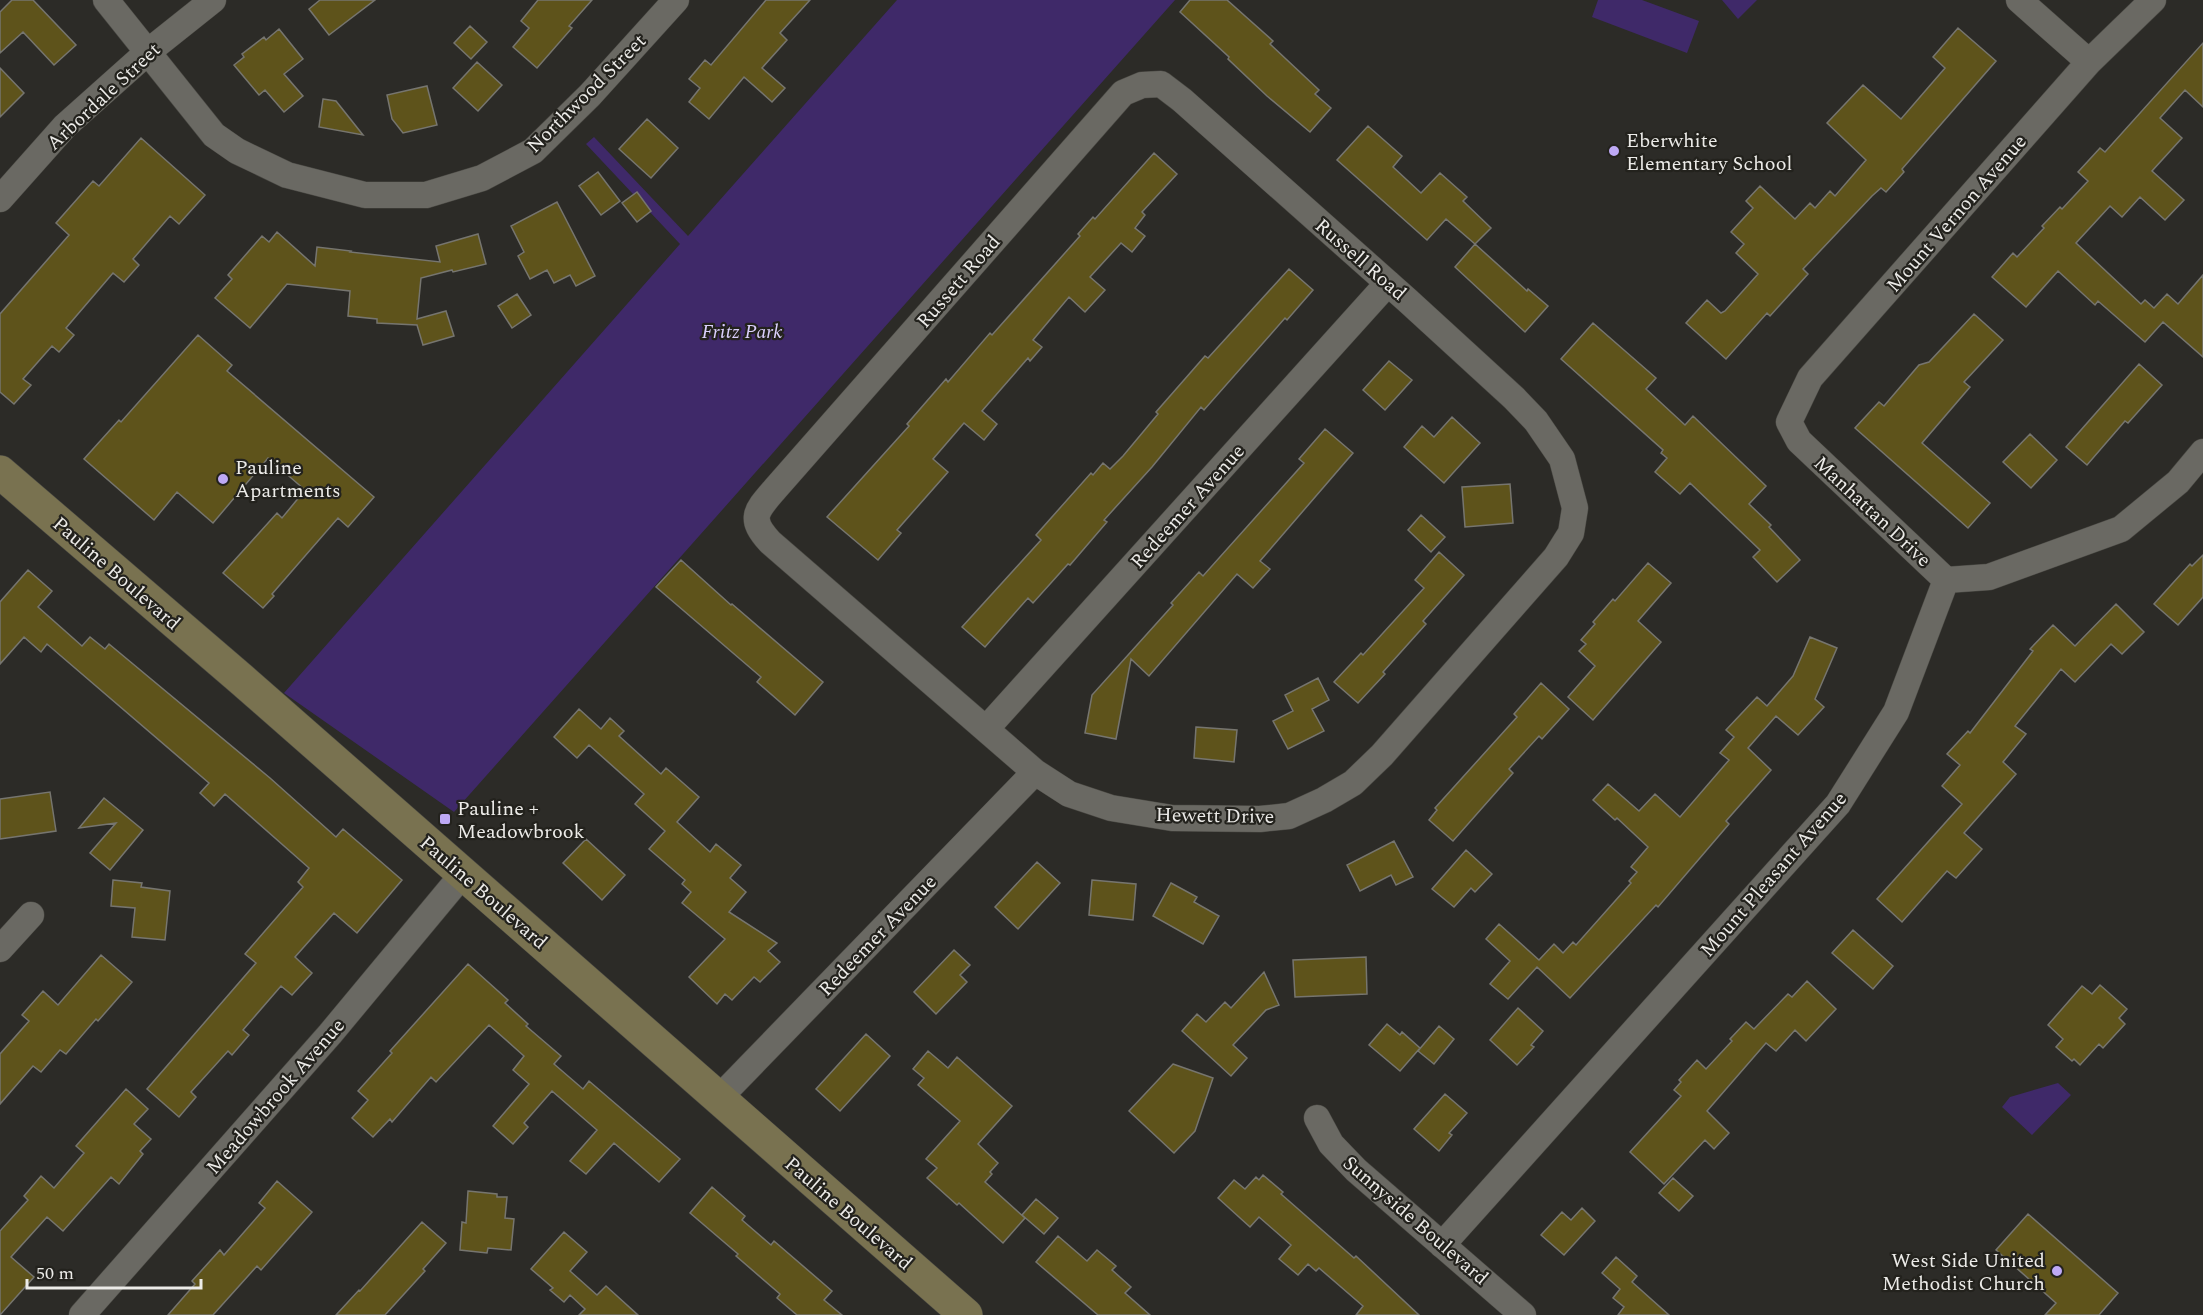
<svg xmlns="http://www.w3.org/2000/svg" width="2203" height="1315" viewBox="0 0 2203 1315" font-family="Spectral,serif">
<style>
.green{fill:#3f2969}
.building{fill:#5e531b;stroke:#76756f;stroke-width:1.5}
.lines{fill:none;stroke-linecap:round;stroke-linejoin:round}
.street-casing{stroke:#494843;stroke-width:27}
.secondary-casing{stroke:#494843;stroke-width:34}
.street{stroke:#6a6963;stroke-width:26}
.secondary{stroke:#797250;stroke-width:33}
.poi-dot{fill:#bea9f5;stroke:#23221d;stroke-width:2}
.labels{text-anchor:middle;stroke-width:4.5;stroke-linejoin:round;paint-order:stroke}
.street-label{font-size:20px;fill:#ecebe8;stroke:#23221d}
.poi-label{font-size:20px;fill:#ecebe8;stroke:#23221d;text-anchor:start}
.park-label{font-size:20px;font-style:italic;fill:#dbd0fd;stroke:#23221d}
</style>
<rect width="100%" height="100%" fill="#2c2b27"/>
<!-- green -->
<path class="green" d="M 897,0 L 1175,0 L 454,812 L 284,693 L 680,244 L 586,144 L 594,137 L 688,236 Z
M 1598,0 L 1642,0 L 1699,21 L 1687,53 L 1592,17 Z
M 1722,0 L 1757,0 L 1738,19 Z
M 2058,1083 L 2071,1095 L 2032,1135 L 2002,1107 L 2010,1097 Z"/>
<!-- building -->
<path class="building" d="M 12,0 L 33,0 L 76,45 L 54,65 L 23,32 L 0,53 L 0,12 Z
M 320,0 L 375,0 L 329,35 L 309,9 Z
M 538,0 L 592,0 L 569,26 L 572,28 L 537,68 L 513,47 L 529,28 L 521,21 Z
M 766,0 L 810,0 L 780,33 L 787,40 L 762,68 L 785,88 L 772,102 L 744,77 L 709,119 L 689,102 L 700,88 L 689,79 L 705,60 L 711,65 Z
M 1190,0 L 1227,0 L 1273,41 L 1270,44 L 1319,90 L 1315,94 L 1331,108 L 1310,132 L 1267,96 L 1228,59 L 1229,57 L 1180,12 Z
M 470,26 L 487,42 L 471,59 L 454,43 Z
M 1958,28 L 1996,61 L 1902,169 L 1904,172 L 1886,192 L 1881,188 L 1872,196 L 1803,269 L 1808,274 L 1770,316 L 1767,313 L 1726,359 L 1686,323 L 1707,300 L 1721,313 L 1725,311 L 1758,274 L 1736,253 L 1744,244 L 1731,232 L 1753,208 L 1746,201 L 1760,186 L 1795,219 L 1810,203 L 1815,208 L 1830,191 L 1835,196 L 1866,160 L 1827,123 L 1863,85 L 1901,119 L 1945,68 L 1933,57 Z
M 279,29 L 303,59 L 284,74 L 303,96 L 284,112 L 265,90 L 259,95 L 234,65 L 244,57 L 242,54 L 264,37 L 266,40 Z
M 2203,43 L 2203,107 L 2185,90 L 2160,118 L 2182,138 L 2152,171 L 2184,200 L 2165,220 L 2140,197 L 2122,217 L 2110,206 L 2076,243 L 2141,304 L 2145,300 L 2154,308 L 2167,294 L 2178,304 L 2203,275 L 2203,357 L 2163,322 L 2145,342 L 2098,301 L 2095,305 L 2058,271 L 2026,307 L 1992,277 L 2013,253 L 2017,257 L 2044,228 L 2042,226 L 2060,207 L 2062,209 L 2088,181 L 2078,172 L 2100,148 L 2105,152 Z
M 477,62 L 502,85 L 478,111 L 453,88 Z
M 0,68 L 24,93 L 0,117 Z
M 427,86 L 437,125 L 403,133 L 392,119 L 387,95 Z
M 323,99 L 336,101 L 363,135 L 319,127 Z
M 647,119 L 678,148 L 651,178 L 619,149 Z
M 1368,126 L 1402,156 L 1393,167 L 1421,193 L 1440,173 L 1467,197 L 1463,201 L 1491,228 L 1475,244 L 1446,219 L 1427,240 L 1337,160 Z
M 141,138 L 205,195 L 179,224 L 170,216 L 133,259 L 139,265 L 124,282 L 113,273 L 66,328 L 74,335 L 59,352 L 52,346 L 23,379 L 31,385 L 14,404 L 0,392 L 0,314 L 69,235 L 56,223 L 93,181 L 99,186 Z
M 1154,153 L 1177,174 L 1142,212 L 1145,215 L 1135,228 L 1145,236 L 1132,252 L 1121,243 L 1090,277 L 1105,290 L 1085,312 L 1069,297 L 1033,340 L 1042,347 L 1030,361 L 1028,358 L 982,411 L 997,424 L 984,440 L 964,423 L 933,459 L 948,472 L 897,530 L 901,533 L 878,560 L 827,517 L 909,426 L 907,424 L 946,379 L 948,382 L 990,333 L 992,335 L 1080,236 L 1078,234 L 1093,217 L 1095,219 Z
M 598,172 L 620,201 L 601,215 L 579,186 Z
M 637,192 L 651,211 L 637,222 L 622,203 Z
M 557,202 L 595,276 L 576,286 L 570,275 L 554,283 L 547,270 L 530,279 L 518,256 L 524,252 L 511,226 Z
M 277,232 L 315,266 L 317,247 L 351,251 L 350,252 L 440,262 L 436,246 L 478,234 L 486,264 L 453,272 L 452,270 L 421,278 L 417,319 L 446,311 L 454,336 L 423,345 L 417,325 L 377,323 L 377,319 L 348,316 L 350,291 L 287,284 L 250,328 L 215,298 L 232,279 L 228,275 L 262,236 L 269,242 Z
M 1475,244 L 1527,291 L 1528,289 L 1548,306 L 1525,332 L 1455,267 Z
M 1289,269 L 1313,290 L 1287,320 L 1285,318 L 1204,410 L 1201,407 L 1152,467 L 1104,520 L 1107,522 L 1070,565 L 1068,564 L 1033,603 L 1028,598 L 985,647 L 962,627 L 1041,540 L 1036,535 L 1091,473 L 1093,475 L 1103,463 L 1110,469 L 1123,456 L 1158,414 L 1156,412 L 1205,356 L 1208,358 Z
M 517,294 L 531,315 L 512,328 L 498,306 Z
M 1974,314 L 2003,340 L 1964,382 L 1970,387 L 1922,443 L 1990,503 L 1968,528 L 1855,428 L 1879,402 L 1884,406 L 1919,365 L 1929,362 Z
M 1593,323 L 1656,378 L 1646,389 L 1685,425 L 1693,416 L 1766,486 L 1749,504 L 1771,525 L 1769,527 L 1800,560 L 1777,582 L 1753,557 L 1760,550 L 1690,483 L 1680,494 L 1655,472 L 1667,458 L 1661,453 L 1663,450 L 1561,359 Z
M 198,335 L 232,365 L 227,371 L 374,497 L 348,527 L 338,518 L 272,594 L 274,596 L 263,608 L 223,573 L 277,513 L 282,518 L 305,490 L 268,458 L 213,523 L 177,492 L 154,520 L 84,459 L 119,420 L 121,422 Z
M 1389,361 L 1412,380 L 1385,410 L 1363,390 Z
M 2139,364 L 2162,385 L 2128,423 L 2125,421 L 2087,465 L 2066,447 Z
M 1452,417 L 1480,443 L 1444,483 L 1404,447 L 1422,426 L 1434,437 Z
M 1325,429 L 1353,453 L 1260,561 L 1270,569 L 1253,588 L 1237,574 L 1149,676 L 1131,659 L 1116,739 L 1085,733 L 1092,695 L 1173,605 L 1171,603 L 1199,572 L 1203,576 L 1304,463 L 1299,459 Z
M 2030,434 L 2057,460 L 2031,488 L 2003,462 Z
M 1510,484 L 1513,523 L 1465,527 L 1462,487 Z
M 1421,515 L 1445,537 L 1431,552 L 1408,530 Z
M 1439,552 L 1464,575 L 1423,621 L 1426,624 L 1383,672 L 1385,674 L 1358,703 L 1334,682 L 1361,653 L 1363,655 L 1424,588 L 1415,580 Z
M 2203,555 L 2203,597 L 2178,625 L 2154,604 L 2190,564 L 2192,566 Z
M 681,560 L 731,605 L 732,604 L 823,682 L 795,715 L 757,682 L 761,677 L 656,587 Z
M 1648,563 L 1671,583 L 1638,621 L 1661,642 L 1593,720 L 1568,697 L 1595,666 L 1579,651 L 1586,644 L 1581,640 L 1595,624 L 1593,622 L 1613,599 L 1615,601 Z
M 28,570 L 52,591 L 38,607 L 82,646 L 90,637 L 105,649 L 109,644 L 270,778 L 336,837 L 343,829 L 402,880 L 357,933 L 334,913 L 295,957 L 312,973 L 292,995 L 281,986 L 243,1030 L 249,1035 L 232,1055 L 228,1051 L 191,1092 L 196,1097 L 179,1117 L 147,1089 L 256,963 L 245,954 L 303,887 L 298,882 L 309,868 L 225,794 L 214,806 L 200,793 L 209,783 L 47,644 L 41,652 L 24,637 L 0,664 L 0,602 Z
M 2116,604 L 2144,632 L 2122,654 L 2111,644 L 2075,682 L 2061,669 L 2015,726 L 2026,734 L 2003,762 L 2016,774 L 1964,833 L 1982,849 L 1956,878 L 1947,871 L 1902,922 L 1877,899 L 1962,804 L 1942,786 L 1960,765 L 1947,754 L 1968,731 L 1970,733 L 2033,651 L 2030,649 L 2053,625 L 2075,646 Z
M 1810,637 L 1837,648 L 1815,699 L 1824,707 L 1798,735 L 1776,716 L 1748,748 L 1771,770 L 1726,821 L 1729,824 L 1658,907 L 1656,905 L 1570,998 L 1537,967 L 1508,999 L 1490,984 L 1510,961 L 1486,939 L 1499,924 L 1539,960 L 1554,944 L 1563,953 L 1573,942 L 1576,945 L 1631,883 L 1629,881 L 1637,872 L 1631,867 L 1648,847 L 1617,818 L 1615,820 L 1593,800 L 1608,784 L 1639,811 L 1655,794 L 1680,817 L 1729,760 L 1720,753 L 1734,737 L 1726,730 L 1757,697 L 1767,706 L 1793,676 Z
M 1318,678 L 1329,700 L 1312,709 L 1324,731 L 1288,749 L 1273,721 L 1293,711 L 1285,695 Z
M 1541,683 L 1569,709 L 1542,739 L 1539,736 L 1509,769 L 1513,773 L 1453,841 L 1429,820 L 1437,810 L 1435,808 L 1517,717 L 1514,714 Z
M 579,709 L 601,729 L 610,718 L 624,731 L 619,736 L 661,774 L 666,768 L 699,797 L 677,822 L 710,852 L 716,844 L 741,865 L 730,878 L 746,892 L 729,912 L 777,943 L 768,951 L 780,962 L 760,982 L 754,977 L 732,1000 L 725,994 L 717,1004 L 689,977 L 725,939 L 682,903 L 691,892 L 682,884 L 685,880 L 649,849 L 665,831 L 635,804 L 644,794 L 589,745 L 577,758 L 554,737 Z
M 1196,727 L 1237,730 L 1234,762 L 1194,758 Z
M 50,792 L 56,831 L 0,839 L 0,799 Z
M 104,798 L 143,830 L 110,870 L 90,853 L 116,823 L 79,828 Z
M 586,839 L 625,875 L 602,900 L 563,863 Z
M 1394,841 L 1413,877 L 1396,885 L 1391,875 L 1360,891 L 1347,865 Z
M 1466,850 L 1492,874 L 1475,892 L 1471,888 L 1454,907 L 1432,889 Z
M 1037,862 L 1060,883 L 1018,929 L 995,907 Z
M 113,880 L 142,883 L 141,887 L 170,891 L 165,940 L 132,937 L 135,908 L 111,906 Z
M 1092,880 L 1136,884 L 1133,920 L 1089,915 Z
M 1171,883 L 1197,897 L 1194,902 L 1219,916 L 1203,944 L 1153,916 Z
M 1853,930 L 1893,966 L 1873,989 L 1832,953 Z
M 954,950 L 970,965 L 960,975 L 967,982 L 936,1014 L 914,992 Z
M 101,955 L 132,982 L 98,1021 L 96,1019 L 66,1054 L 60,1050 L 41,1072 L 33,1066 L 0,1104 L 0,1054 L 29,1021 L 22,1015 L 43,991 L 58,1005 Z
M 1366,957 L 1367,994 L 1295,997 L 1293,960 Z
M 468,964 L 508,1000 L 505,1003 L 528,1024 L 526,1026 L 561,1056 L 554,1064 L 583,1089 L 589,1081 L 680,1159 L 659,1182 L 614,1143 L 586,1174 L 570,1161 L 597,1130 L 552,1091 L 524,1123 L 528,1127 L 513,1144 L 493,1126 L 529,1084 L 513,1070 L 524,1056 L 489,1025 L 436,1082 L 431,1077 L 392,1122 L 390,1119 L 373,1137 L 352,1118 L 368,1100 L 358,1091 L 392,1053 L 390,1051 Z
M 1264,972 L 1279,1005 L 1266,1010 L 1233,1045 L 1247,1058 L 1231,1076 L 1182,1031 L 1197,1014 L 1206,1022 L 1225,1002 L 1231,1008 Z
M 1807,981 L 1836,1009 L 1806,1041 L 1795,1030 L 1776,1051 L 1766,1043 L 1707,1111 L 1729,1133 L 1714,1149 L 1705,1140 L 1664,1184 L 1630,1152 L 1681,1096 L 1674,1090 L 1681,1082 L 1679,1080 L 1697,1060 L 1706,1069 L 1732,1041 L 1730,1039 L 1746,1022 L 1754,1029 L 1788,994 L 1792,997 Z
M 2100,985 L 2127,1009 L 2119,1018 L 2125,1024 L 2103,1048 L 2099,1044 L 2080,1065 L 2074,1059 L 2072,1061 L 2056,1047 L 2063,1039 L 2048,1025 L 2082,986 L 2092,994 Z
M 1518,1008 L 1543,1031 L 1531,1045 L 1534,1047 L 1517,1065 L 1490,1040 Z
M 1387,1024 L 1400,1035 L 1402,1032 L 1420,1048 L 1400,1071 L 1369,1045 Z
M 1439,1026 L 1454,1039 L 1434,1064 L 1418,1051 Z
M 866,1034 L 890,1056 L 840,1111 L 816,1089 Z
M 928,1051 L 948,1068 L 957,1057 L 1012,1106 L 978,1144 L 998,1163 L 990,1172 L 992,1174 L 985,1182 L 1025,1218 L 1003,1243 L 959,1203 L 957,1205 L 927,1178 L 937,1168 L 926,1159 L 960,1121 L 918,1085 L 924,1078 L 913,1069 Z
M 1173,1064 L 1213,1078 L 1195,1131 L 1174,1153 L 1129,1111 Z
M 126,1089 L 148,1109 L 134,1124 L 151,1139 L 140,1151 L 143,1154 L 119,1184 L 111,1177 L 63,1231 L 47,1217 L 11,1257 L 34,1277 L 0,1315 L 0,1231 L 28,1200 L 24,1196 L 41,1176 L 54,1188 L 84,1153 L 76,1146 Z
M 1445,1094 L 1467,1113 L 1449,1133 L 1452,1135 L 1439,1151 L 1414,1129 Z
M 1263,1175 L 1283,1192 L 1281,1194 L 1354,1258 L 1356,1256 L 1419,1315 L 1356,1315 L 1363,1306 L 1319,1268 L 1316,1271 L 1308,1264 L 1298,1275 L 1279,1259 L 1291,1245 L 1259,1217 L 1250,1227 L 1218,1198 L 1234,1180 L 1245,1189 L 1256,1177 L 1259,1180 Z
M 1673,1178 L 1693,1196 L 1679,1211 L 1659,1193 Z
M 277,1181 L 312,1212 L 261,1270 L 257,1266 L 213,1315 L 168,1315 L 195,1284 L 192,1281 L 220,1250 L 224,1255 L 265,1208 L 259,1203 Z
M 712,1187 L 745,1216 L 742,1220 L 771,1245 L 774,1241 L 832,1291 L 824,1300 L 842,1315 L 797,1315 L 777,1298 L 780,1294 L 736,1256 L 738,1254 L 690,1213 Z
M 468,1191 L 497,1194 L 497,1197 L 507,1197 L 505,1218 L 514,1219 L 511,1250 L 488,1248 L 487,1253 L 460,1250 L 462,1222 L 466,1223 Z
M 1036,1199 L 1058,1218 L 1044,1234 L 1022,1215 Z
M 1582,1208 L 1595,1221 L 1564,1255 L 1541,1235 L 1562,1212 L 1571,1220 Z
M 2028,1214 L 2118,1293 L 2099,1315 L 2045,1315 L 2056,1303 L 1996,1250 Z
M 422,1222 L 446,1243 L 423,1269 L 425,1271 L 385,1315 L 336,1315 L 359,1290 L 360,1291 Z
M 564,1232 L 587,1252 L 570,1271 L 597,1295 L 606,1286 L 638,1315 L 579,1315 L 585,1309 L 570,1295 L 564,1302 L 550,1290 L 553,1288 L 531,1269 Z
M 1058,1236 L 1087,1261 L 1097,1250 L 1116,1266 L 1112,1270 L 1131,1287 L 1125,1293 L 1150,1315 L 1098,1315 L 1036,1262 Z
M 1616,1257 L 1637,1276 L 1632,1282 L 1669,1315 L 1618,1315 L 1624,1307 L 1613,1298 L 1620,1289 L 1602,1273 Z"/>
<g class="lines">
<!-- street casing -->
<g class="street-casing">
<path id="street" d="M 106,0 L 214,135 L 237,151 L 287,175 L 365,195 L 426,195 L 482,178 L 533,151 L 590,95 L 676,0
M 2019,0 L 2089,62
M 1161,84 L 1182,100 L 1407,300 L 1514,398 L 1536,421 L 1562,459 L 1575,508 L 1571,533 L 1556,557 L 1382,755 L 1353,783 L 1324,800 L 1289,816 L 1260,819 L 1172,818 L 1111,808 L 1069,794 L 1035,772 L 770,542 C 748,518 756,511 775,489 L 1123,93 L 1142,85 Z
M 0,199 L 65,126 L 149,51 L 213,0
M 1946,580 L 1799,441 L 1789,422 L 1810,378 L 2089,62 L 2153,0
M 1946,580 L 1989,577 L 2121,529 L 2178,482 L 2203,452
M 986,729 L 1388,283
M 0,949 L 31,915
M 719,1098 L 1035,772
M 1317,1118 L 1331,1144 L 1356,1170 L 1523,1315
M 1442,1245 L 1838,804 L 1896,712 L 1946,580
M 82,1315 L 330,1034 L 463,874"/>
</g>
<!-- secondary casing -->
<g class="secondary-casing">
<path id="secondary" d="M 0,472 L 241,679 L 966,1315"/>
</g>
<!-- street -->
<use href="#street" class="street"/>
<!-- secondary -->
<use href="#secondary" class="secondary"/>
</g>
<!-- markers -->
<g class="poi-dot">
<circle cx="1614" cy="151" r="6"/>
<circle cx="223" cy="479" r="6"/>
<rect x="439" y="813" width="12" height="12" rx="3"/>
<circle cx="2057" cy="1271" r="6"/>
</g>
<g class="labels">
<!-- street labels -->
<g class="street-label">
<text transform="translate(586 93) rotate(-45)" y="7">Northwood Street</text>
<text transform="translate(103 96) rotate(-43)" y="7">Arbordale Street</text>
<text transform="translate(1956 213) rotate(-49)" y="7">Mount Vernon Avenue</text>
<text transform="translate(1361 259) rotate(41)" y="7">Russell Road</text>
<text transform="translate(958 281) rotate(-49)" y="7">Russett Road</text>
<text transform="translate(1187 506) rotate(-48)" y="7">Redeemer Avenue</text>
<text transform="translate(1873 511) rotate(43)" y="7">Manhattan Drive</text>
<text transform="translate(117 573) rotate(41)" y="7">Pauline Boulevard</text>
<text transform="translate(1215 815) rotate(1)" y="7">Hewett Drive</text>
<text transform="translate(1773 874) rotate(-49)" y="7">Mount Pleasant Avenue</text>
<text transform="translate(484 892) rotate(41)" y="7">Pauline Boulevard</text>
<text transform="translate(877 935) rotate(-46)" y="7">Redeemer Avenue</text>
<text transform="translate(275 1096) rotate(-49)" y="7">Meadowbrook Avenue</text>
<text transform="translate(849 1213) rotate(41)" y="7">Pauline Boulevard</text>
<text transform="translate(1416 1220) rotate(41)" y="7">Sunnyside Boulevard</text>
</g>
<!-- poi labels -->
<g class="poi-label">
<text x="1626" y="147">Eberwhite<tspan x="1626" dy="23">Elementary School</tspan></text>
<text x="235" y="474">Pauline<tspan x="235" dy="23">Apartments</tspan></text>
<text x="457" y="815">Pauline +<tspan x="457" dy="23">Meadowbrook</tspan></text>
<text x="2045" y="1267" text-anchor="end">West Side United<tspan x="2045" dy="23">Methodist Church</tspan></text>
</g>
<!-- park labels -->
<g class="park-label">
<text x="742" y="338">Fritz Park</text>
</g>
</g>
<!-- scale -->
<path d="M27 1279v9h174v-9" fill="none" stroke="#ecebe8" stroke-width="3"/>
<text x="36" y="1279" font-size="18" fill="#ecebe8" stroke="#23221d" stroke-width="4.5" paint-order="stroke">50 m</text>
</svg>
